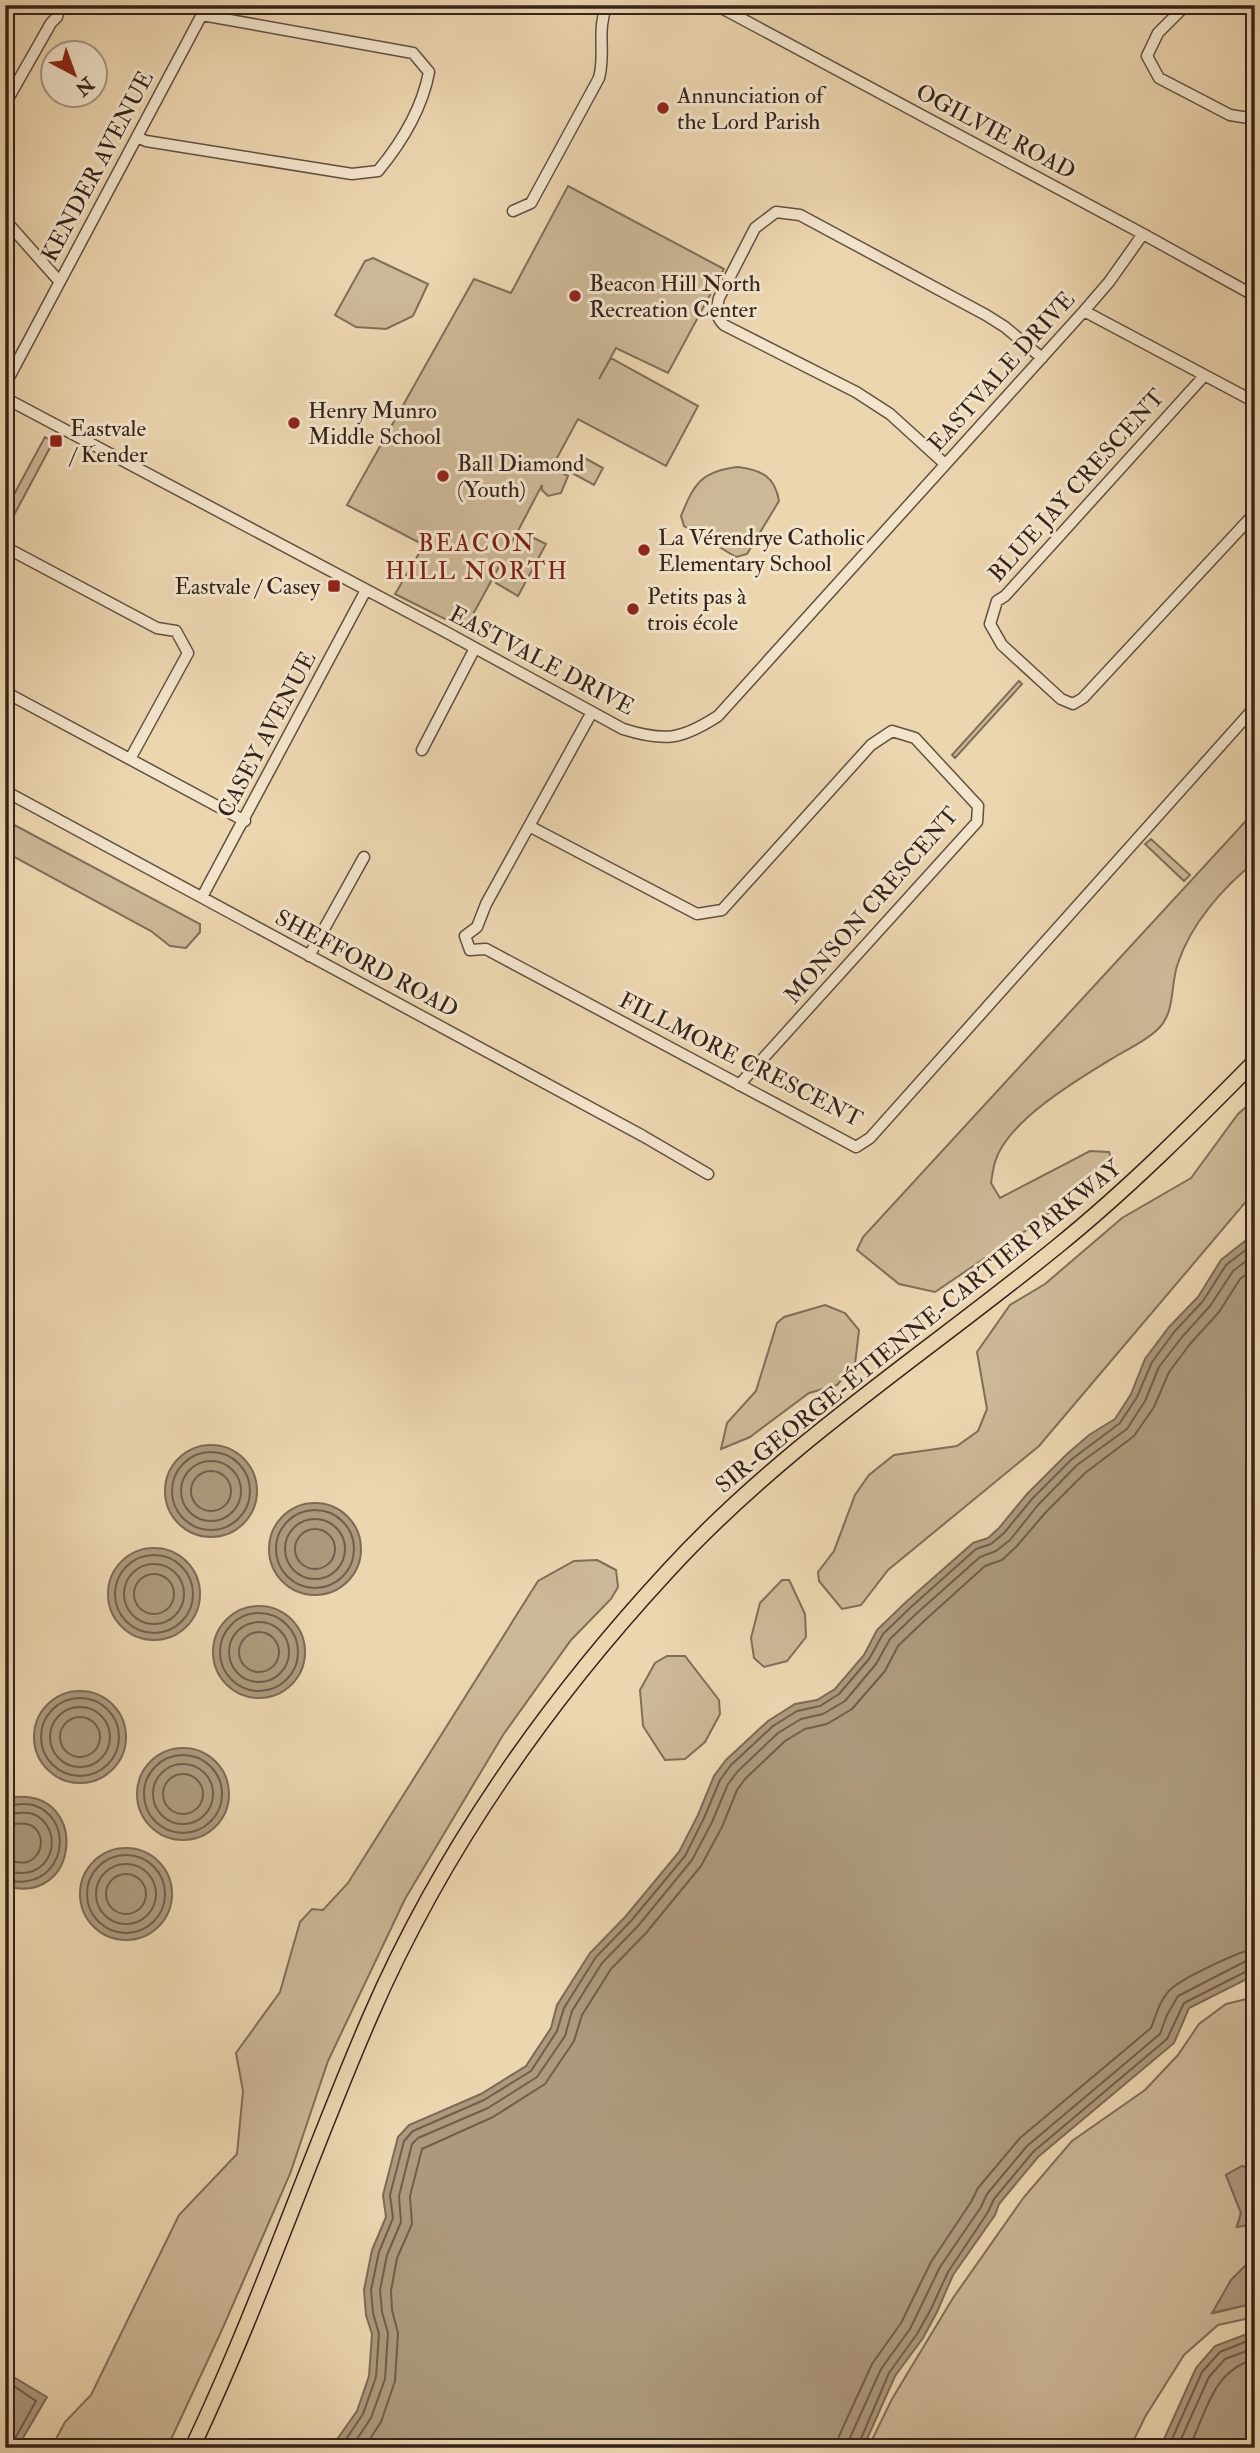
<svg xmlns="http://www.w3.org/2000/svg" width="1260" height="2453" viewBox="0 0 1260 2453" font-family="'IM FELL Double Pica',serif">
<style>
.green{fill:#cdb897;stroke:#806e59;stroke-width:2}
.water{fill:#ad997d;stroke:#7d6a56;stroke-width:2}
.lines{fill:none;stroke-linecap:round;stroke-linejoin:round}
.shore{stroke:#705e4c;stroke-width:2}
.minor-casing{stroke:#625040;stroke-width:13}
.major-casing{stroke:#34231b;stroke-width:17}
.minor{stroke:#f3e4cc;stroke-width:10}
.major{stroke:#ecd6b0;stroke-width:14}
.poi-dot{fill:#8f2418;stroke:#f3e4cc;stroke-width:2.5}
.labels{text-anchor:middle;stroke-width:6;stroke-linejoin:round;paint-order:stroke}
.poi-label{font-size:23px;fill:#34231b;stroke:#f3e4cc;text-anchor:start}
.street-label{font-size:23px;fill:#34231b;stroke:#f3e4cc}
.neighbourhood-label{font-size:24px;letter-spacing:2px;fill:#7a1f14;stroke:#f3e4cc}
</style>
<rect width="100%" height="100%" fill="#ecd6b0"/>
<filter id="stains"><feTurbulence type="fractalNoise" baseFrequency=".00286" numOctaves="4"/><feColorMatrix values="0 0 0 0 .2 0 0 0 0 .09 0 0 0 0 .02 0 0 0 .5 -.17"/></filter>
<radialGradient id="worn" r=".72"><stop offset=".6" stop-color="#630" stop-opacity="0"/><stop offset="1" stop-color="#630" stop-opacity=".3"/></radialGradient>
<!-- green -->
<path class="green" d="M 568,186 L 724,269 L 668,373 L 616,348 L 599,379 L 611,358 L 698,406 L 666,466 L 578,419 L 551,469 L 555,469 L 568,476 L 561,493 L 548,496 L 542,490 L 542,485 L 508,550 L 515,548 L 524,533 L 546,544 L 518,596 L 496,583 L 503,569 L 501,563 L 465,629 L 395,594 L 424,545 L 347,505 L 474,279 L 511,293 Z
M 373,258 L 428,284 L 413,316 L 386,329 L 356,327 L 335,315 L 365,261 Z
M 45,437 L 53,442 L 6,530 L 5,511 Z
M 581,456 L 603,468 L 594,485 L 572,473 Z
M 738,467 C 761,470 775,476 779,501 L 747,554 L 736,557 L 684,526 L 681,516 C 694,484 701,471 738,467 Z
M 1019,681 L 1022,684 L 955,758 L 952,755 Z
M 1255,811 L 1255,862 C 1223,887 1191,924 1178,963 C 1170,984 1176,1012 1158,1029 C 1147,1040 1132,1047 1118,1055 C 1082,1077 1007,1120 995,1162 C 993,1169 992,1176 991,1183 L 1000,1198 L 1090,1151 L 1109,1152 L 1112,1161 L 1034,1225 L 935,1292 L 899,1284 L 857,1250 L 863,1237 Z
M 5,820 L 200,924 L 200,932 L 186,948 L 170,946 L 151,931 L 5,852 Z
M 1151,839 L 1190,875 L 1184,881 L 1145,844 Z
M 1255,1099 L 1255,1191 L 1039,1446 L 888,1570 L 861,1605 L 842,1609 L 819,1581 L 818,1572 L 834,1551 L 855,1495 L 869,1475 L 894,1455 L 957,1446 L 978,1431 L 987,1409 L 977,1352 L 1010,1305 L 1045,1284 L 1122,1218 L 1191,1178 L 1238,1114 Z
M 825,1305 L 845,1313 L 859,1330 L 855,1364 L 837,1385 L 809,1393 L 750,1437 L 721,1449 L 727,1423 L 756,1391 L 777,1323 L 784,1317 Z
M 597,1560 L 616,1570 L 618,1587 L 611,1599 L 571,1640 L 503,1735 L 405,1899 L 328,2061 L 290,2174 L 221,2332 L 167,2448 L 51,2448 L 65,2422 L 91,2395 L 179,2215 L 237,2154 L 243,2091 L 236,2053 L 280,1992 L 300,1922 L 312,1909 L 323,1910 L 348,1883 L 538,1581 L 574,1561 Z
M 782,1580 L 789,1580 L 791,1584 L 805,1614 L 806,1637 L 787,1661 L 764,1667 L 754,1658 L 751,1638 L 760,1603 Z
M 667,1656 L 685,1656 L 719,1700 L 720,1714 L 705,1742 L 685,1759 L 665,1760 L 643,1726 L 640,1690 L 655,1663 Z
M 1255,1997 L 1255,2170 L 1242,2166 L 1226,2175 L 1241,2213 L 1237,2226 L 1255,2224 L 1255,2256 L 1231,2280 L 1214,2313 L 1255,2303 L 1255,2317 L 1218,2325 L 1184,2355 L 1145,2417 L 1130,2448 L 868,2448 L 892,2399 L 953,2298 L 1024,2197 L 1072,2141 L 1145,2090 L 1178,2055 L 1199,2024 L 1226,2004 Z"/>
<!-- water -->
<path class="water" d="M 1255,1233 L 1255,1975 L 1189,2008 L 1174,2043 L 1038,2157 L 999,2204 L 995,2215 L 953,2275 L 937,2312 L 923,2338 L 895,2376 L 863,2448 L 331,2448 L 357,2411 L 369,2376 L 372,2334 L 366,2315 L 364,2290 L 372,2250 L 386,2217 L 383,2195 L 398,2137 L 409,2125 L 481,2094 L 526,2066 L 551,2028 L 557,2005 L 590,1953 L 626,1916 L 679,1852 L 698,1815 L 714,1776 L 726,1760 L 768,1721 L 795,1704 L 817,1700 L 835,1689 L 864,1655 L 877,1630 L 906,1602 L 973,1543 L 988,1538 L 999,1528 L 1027,1494 L 1067,1454 L 1089,1435 L 1115,1419 L 1131,1394 L 1145,1359 L 1169,1327 L 1198,1297 L 1221,1260 Z
M165 1491a46 46 0 1 1 92 0a46 46 0 1 1-92 0Z
M269 1549a46 46 0 1 1 92 0a46 46 0 1 1-92 0Z
M108 1594a46 46 0 1 1 92 0a46 46 0 1 1-92 0Z
M213 1652a46 46 0 1 1 92 0a46 46 0 1 1-92 0Z
M34 1737a46 46 0 1 1 92 0a46 46 0 1 1-92 0Z
M137 1794a46 46 0 1 1 92 0a46 46 0 1 1-92 0Z
M 15,1797 C 90,1790 80,1908 5,1886 L 5,1800 Z
M80 1894a46 46 0 1 1 92 0a46 46 0 1 1-92 0Z
M 1242,2166 L 1255,2170 L 1255,2224 L 1237,2227 L 1241,2213 L 1226,2175 Z
M 1255,2256 L 1255,2303 L 1212,2313 L 1231,2280 Z
M 1255,2331 L 1255,2448 L 1160,2448 L 1196,2368 L 1215,2346 Z
M 5,2372 L 47,2397 L 17,2448 L 5,2448 Z"/>
<g class="lines">
<!-- shore -->
<path class="shore" d="M172 1491a39 39 0 1 1 78 0a39 39 0 1 1-78 0Z
M181 1491a30 30 0 1 1 60 0a30 30 0 1 1-60 0Z
M191 1491a20 20 0 1 1 40 0a20 20 0 1 1-40 0Z
M276 1549a39 39 0 1 1 78 0a39 39 0 1 1-78 0Z
M285 1549a30 30 0 1 1 60 0a30 30 0 1 1-60 0Z
M295 1549a20 20 0 1 1 40 0a20 20 0 1 1-40 0Z
M115 1594a39 39 0 1 1 78 0a39 39 0 1 1-78 0Z
M124 1594a30 30 0 1 1 60 0a30 30 0 1 1-60 0Z
M134 1594a20 20 0 1 1 40 0a20 20 0 1 1-40 0Z
M220 1652a39 39 0 1 1 78 0a39 39 0 1 1-78 0Z
M229 1652a30 30 0 1 1 60 0a30 30 0 1 1-60 0Z
M239 1652a20 20 0 1 1 40 0a20 20 0 1 1-40 0Z
M41 1737a39 39 0 1 1 78 0a39 39 0 1 1-78 0Z
M50 1737a30 30 0 1 1 60 0a30 30 0 1 1-60 0Z
M60 1737a20 20 0 1 1 40 0a20 20 0 1 1-40 0Z
M144 1794a39 39 0 1 1 78 0a39 39 0 1 1-78 0Z
M153 1794a30 30 0 1 1 60 0a30 30 0 1 1-60 0Z
M163 1794a20 20 0 1 1 40 0a20 20 0 1 1-40 0Z
M 5,1806 C 15,1805 23,1802 33,1805 C 72,1817 67,1875 27,1881 C 20,1883 13,1881 5,1880
M 5,1814 C 15,1814 23,1811 33,1814 C 58,1824 58,1861 33,1871 C 23,1875 15,1872 5,1871
M 5,1825 C 13,1825 20,1822 27,1824 C 46,1829 45,1856 27,1862 C 20,1864 13,1861 5,1860
M87 1894a39 39 0 1 1 78 0a39 39 0 1 1-78 0Z
M96 1894a30 30 0 1 1 60 0a30 30 0 1 1-60 0Z
M106 1894a20 20 0 1 1 40 0a20 20 0 1 1-40 0Z
M 5,2380 L 36,2401 L 13,2442 L 12,2448
M 340,2448 L 363,2414 L 376,2377 L 379,2334 L 373,2313 L 371,2290 L 379,2252 L 393,2218 L 390,2195 L 404,2141 L 413,2131 L 484,2100 L 531,2071 L 557,2031 L 564,2008 L 596,1957 L 631,1921 L 685,1856 L 704,1818 L 720,1780 L 731,1765 L 773,1726 L 797,1711 L 820,1706 L 839,1694 L 869,1659 L 883,1634 L 911,1607 L 976,1549 L 991,1544 L 1004,1533 L 1032,1499 L 1072,1459 L 1120,1423 L 1137,1397 L 1152,1362 L 1175,1331 L 1203,1301 L 1226,1265 L 1255,1243
M 351,2448 L 371,2418 L 385,2379 L 388,2333 L 382,2312 L 380,2290 L 387,2255 L 401,2222 L 399,2196 L 412,2144 L 418,2138 L 488,2108 L 537,2077 L 565,2036 L 572,2011 L 602,1963 L 638,1926 L 692,1860 L 712,1822 L 728,1784 L 738,1771 L 778,1733 L 801,1719 L 823,1714 L 845,1701 L 876,1664 L 890,1639 L 917,1613 L 980,1557 L 996,1551 L 1010,1540 L 1038,1505 L 1077,1465 L 1127,1429 L 1145,1401 L 1159,1367 L 1182,1337 L 1210,1306 L 1233,1271 L 1255,1254
M 364,2448 L 381,2422 L 395,2381 L 398,2333 L 392,2310 L 391,2291 L 397,2258 L 412,2224 L 410,2196 L 422,2149 L 493,2117 L 545,2084 L 574,2041 L 582,2015 L 611,1969 L 646,1933 L 701,1866 L 722,1827 L 737,1790 L 745,1779 L 785,1741 L 805,1729 L 827,1724 L 852,1709 L 885,1671 L 898,1646 L 924,1621 L 985,1566 L 1002,1560 L 1016,1547 L 1046,1512 L 1085,1473 L 1134,1436 L 1154,1407 L 1169,1372 L 1190,1344 L 1219,1312 L 1240,1279 L 1255,1268
M 838,2448 L 839,2436 L 872,2364 L 901,2323 L 931,2262 L 971,2202 L 978,2188 L 1020,2138 L 1151,2028 C 1156,2015 1160,1999 1171,1989 C 1181,1979 1241,1950 1255,1949
M 848,2448 L 849,2440 L 881,2369 L 910,2329 L 940,2267 L 981,2207 L 987,2194 L 1027,2146 L 1160,2034 L 1167,2015 L 1178,1996 L 1246,1961 L 1255,1960
M 857,2448 L 889,2373 L 917,2334 L 931,2309 L 948,2272 L 988,2212 L 994,2199 L 1033,2152 L 1167,2039 L 1184,2003 L 1249,1970 L 1255,1969
M 1168,2448 L 1202,2372 L 1220,2352 L 1255,2338
M 1177,2448 L 1209,2377 L 1225,2359 L 1255,2348
M 1189,2448 C 1207,2411 1212,2371 1255,2359"/>
<!-- minor casing -->
<g class="minor-casing">
<path id="minor" d="M 716,5 L 1143,234 L 1255,296
M 1186,5 L 1158,33 L 1147,56 L 1159,78 L 1230,115 L 1255,119
M 5,104 L 51,23 L 57,17 L 60,5
M 137,137 L 146,141 L 352,174 L 378,171 C 402,142 422,109 429,72 L 413,53 L 202,15
M 513,211 L 531,203 L 599,78 C 606,52 596,31 607,5
M 5,220 L 59,281
M 1084,311 L 1255,402
M 1204,376 L 1005,596 L 997,601 L 990,624 L 1002,645 L 1061,699 L 1073,704 L 1083,698 L 1255,513
M 5,385 L 207,5
M 5,398 L 444,631 L 623,729 C 665,742 681,740 718,716 L 1084,311 L 1109,282 L 1143,234
M 945,464 L 890,414 L 856,392 L 724,325 C 715,316 716,310 719,298 L 755,228 L 776,212 L 800,215 L 986,315 L 1005,327 L 1042,358
M 5,547 L 157,628 L 176,631 L 188,653 L 130,759
M 5,692 L 245,821
M 592,712 L 486,904 L 477,927 L 465,936 L 470,950 L 486,949 L 856,1147 L 870,1138 L 1255,707
M 422,750 L 475,648
M 5,791 L 643,1136 L 708,1174
M 529,826 L 697,914 L 722,910 L 871,745 L 892,731 L 915,738 L 978,806 L 977,822 L 739,1085
M 202,897 L 366,590
M 309,956 L 364,857"/>
</g>
<!-- major casing -->
<g class="major-casing">
<path id="major" d="M 192,2448 C 259,2307 308,2160 370,2017 C 441,1853 546,1703 667,1572 C 782,1446 927,1353 1059,1245 C 1128,1189 1192,1125 1255,1061"/>
</g>
<!-- minor -->
<use href="#minor" class="minor"/>
<!-- major -->
<use href="#major" class="major"/>
</g>
<!-- markers -->
<g class="poi-dot">
<circle cx="663" cy="108" r="7"/>
<circle cx="575" cy="296" r="7"/>
<circle cx="294" cy="423" r="7"/>
<rect x="49" y="434" width="14" height="14" rx="3.5"/>
<circle cx="443" cy="476" r="7"/>
<circle cx="644" cy="550" r="7"/>
<rect x="327" y="579" width="14" height="14" rx="3.5"/>
<circle cx="633" cy="609" r="7"/>
</g>
<g class="labels">
<!-- poi labels -->
<g class="poi-label">
<text x="677" y="103">Annunciation of<tspan x="677" dy="26">the Lord Parish</tspan></text>
<text x="589" y="291">Beacon Hill North<tspan x="589" dy="26">Recreation Center</tspan></text>
<text x="308" y="418">Henry Munro<tspan x="308" dy="26">Middle School</tspan></text>
<text x="70" y="436">Eastvale<tspan x="70" dy="26">/ Kender</tspan></text>
<text x="457" y="471">Ball Diamond<tspan x="457" dy="26">(Youth)</tspan></text>
<text x="658" y="545">La Vérendrye Catholic<tspan x="658" dy="26">Elementary School</tspan></text>
<text x="320" y="594" text-anchor="end">Eastvale / Casey</text>
<text x="647" y="604">Petits pas à<tspan x="647" dy="26">trois école</tspan></text>
</g>
<!-- street labels -->
<g class="street-label">
<text transform="translate(996 131) rotate(28)" y="8">OGILVIE ROAD</text>
<text transform="translate(97 166) rotate(-62)" y="8">KENDER AVENUE</text>
<text transform="translate(1001 371) rotate(-48)" y="8">EASTVALE DRIVE</text>
<text transform="translate(1076 485) rotate(-48)" y="8">BLUE JAY CRESCENT</text>
<text transform="translate(542 660) rotate(28)" y="8">EASTVALE DRIVE</text>
<text transform="translate(266 734) rotate(-62)" y="8">CASEY AVENUE</text>
<text transform="translate(871 905) rotate(-49)" y="8">MONSON CRESCENT</text>
<text transform="translate(367 963) rotate(28)" y="8">SHEFFORD ROAD</text>
<text transform="translate(741 1059) rotate(27)" y="8">FILLMORE CRESCENT</text>
<text transform="translate(918 1326) rotate(-39)" y="8">SIR-GEORGE-ÉTIENNE-CARTIER PARKWAY</text>
</g>
<!-- neighbourhood labels -->
<g class="neighbourhood-label">
<text x="477" y="551">BEACON<tspan x="477" dy="28">HILL NORTH</tspan></text>
</g>
</g>
<!-- margin -->
<rect width="1260" height="2453" fill="none" stroke="#ecd6b0" stroke-width="28"/>
<rect x="7" y="7" width="1246" height="2439" fill="none" stroke="#34231b" stroke-width="3.5"/>
<rect x="14" y="14" width="1232" height="2425" fill="none" stroke="#34231b" stroke-width="2"/>
<!-- north arrow -->
<g transform="translate(74 74) rotate(139)"><circle r="33" fill="#f3e4cc" stroke="#a79785" stroke-width="2"/>
<path d="M0-5L12 26L0 18L-12 26Z" fill="#8f2418"/>
<text y="-10" font-size="19" font-weight="bold" text-anchor="middle" fill="#34231b">N</text>
</g>
<rect width="100%" height="100%" filter="url(#stains)"/>
<rect width="100%" height="100%" fill="url(#worn)"/>
</svg>
